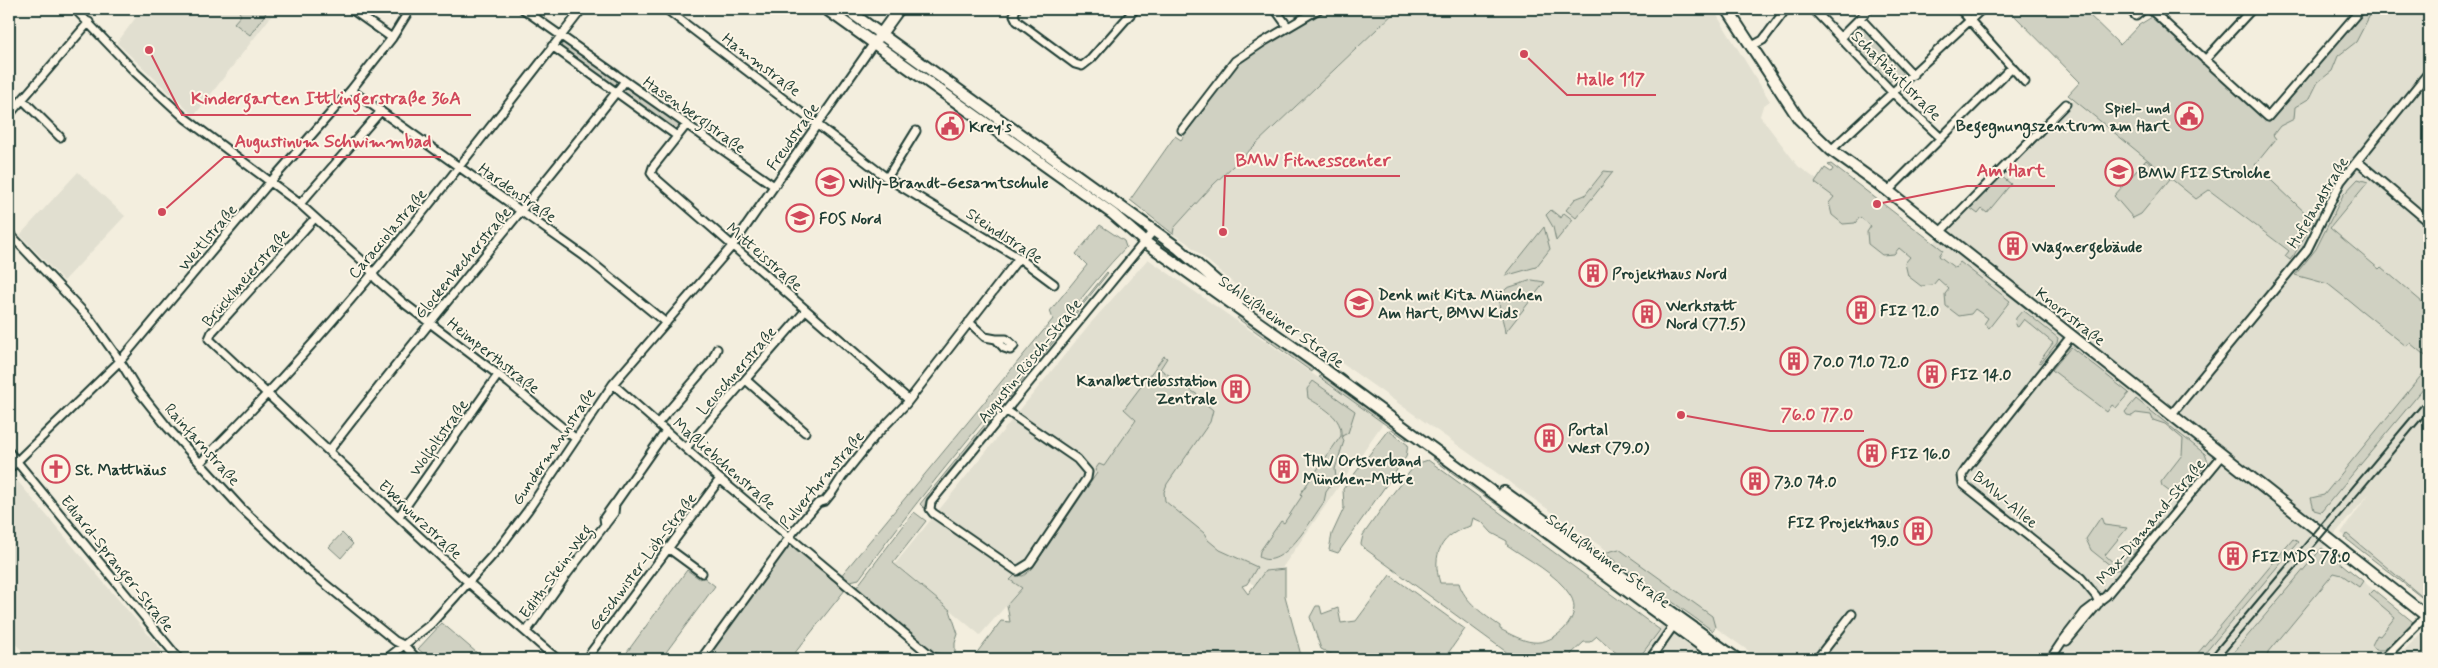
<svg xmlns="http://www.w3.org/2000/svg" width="2438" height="668" viewBox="0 0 2438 668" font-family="Mynerve,sans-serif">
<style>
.built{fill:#e1dfd0}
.green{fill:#d0d1c2;stroke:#78877b;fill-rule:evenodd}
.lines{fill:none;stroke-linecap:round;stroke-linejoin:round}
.street-casing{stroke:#1f3d34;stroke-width:11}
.secondary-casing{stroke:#1f3d34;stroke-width:14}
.street{stroke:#fcf5e5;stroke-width:7}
.secondary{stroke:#fcf5e5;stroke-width:10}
.rail{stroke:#1f3d34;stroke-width:2}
.labels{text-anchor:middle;stroke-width:4;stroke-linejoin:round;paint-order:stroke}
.street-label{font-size:16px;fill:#1f3d34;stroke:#fcf5e5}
.poi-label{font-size:16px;font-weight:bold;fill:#1f3d34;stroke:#fcf5e5;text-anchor:start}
.leader{fill:none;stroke:#d1495b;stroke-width:2}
.callout-dot{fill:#d1495b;stroke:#fcf5e5;stroke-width:2}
.callout-label{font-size:18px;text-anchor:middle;font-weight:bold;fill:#d1495b;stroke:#fcf5e5;stroke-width:4;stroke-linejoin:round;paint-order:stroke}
</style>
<rect width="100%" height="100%" fill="#f3eede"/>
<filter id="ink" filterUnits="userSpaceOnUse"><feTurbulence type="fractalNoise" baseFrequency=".02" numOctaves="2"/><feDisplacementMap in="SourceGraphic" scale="10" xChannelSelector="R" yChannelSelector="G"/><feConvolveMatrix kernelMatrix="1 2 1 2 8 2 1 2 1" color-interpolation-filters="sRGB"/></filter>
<g filter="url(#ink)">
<!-- built -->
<path class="built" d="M 142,9 L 274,9 L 276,10 L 194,116 L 117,43 Z
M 1398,9 L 1713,9 L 1770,101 L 1763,106 L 1760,116 L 1798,166 L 1921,256 L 2074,100 L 2196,198 L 2208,190 L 2294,255 L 2244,157 L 2269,123 L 2366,9 L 2429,9 L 2429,603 L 2341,533 L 2369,494 L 2228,659 L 2200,659 L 2248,601 L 2294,539 L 2193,659 L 1760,659 L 1255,302 L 1186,242 L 1173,234 L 1174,228 L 1213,185 Z
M 78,172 L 125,216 L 64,281 L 20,235 Z
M 1148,259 L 1383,423 L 1282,568 L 1265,571 L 1254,585 L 1101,475 L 1029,580 L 980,635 L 895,564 L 1088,326 Z
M 14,477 L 169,659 L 31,659 L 9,638 L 9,482 Z
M 2330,554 L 2413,622 L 2377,659 L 2242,659 Z
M 1661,625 L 1707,659 L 1636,659 Z
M 2425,629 L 2429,632 L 2429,659 L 2396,659 Z"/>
<!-- green -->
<path class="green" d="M 242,9 L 260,9 L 266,13 L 250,35 L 234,23 L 241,15 L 239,12 Z
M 1326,9 L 1398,9 L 1213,185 L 1174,228 L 1173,234 L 1130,200 L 1175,136 L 1181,140 L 1234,67 L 1245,57 Z
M 2008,9 L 2083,9 L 2120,45 L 2139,25 L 2152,17 L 2269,123 L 2367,9 L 2376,9 L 2369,17 L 2356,42 L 2338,56 L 2332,71 L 2318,82 L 2310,98 L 2295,107 L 2294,119 L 2280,126 L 2273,135 L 2276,139 L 2255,165 L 2314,221 L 2294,255 L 2290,260 L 2285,256 L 2289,251 L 2209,190 L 2196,199 L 2068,95 L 2080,82 Z
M 1859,25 L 1862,25 L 1904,69 L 1903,75 L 1896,82 L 1893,79 L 1888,83 L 1846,40 L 1846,37 Z
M 562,43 L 566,43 L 617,79 L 617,84 L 611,86 L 561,49 Z
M 629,87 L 679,123 L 679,128 L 673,130 L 623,95 L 623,89 Z
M 2146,160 L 2170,179 L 2141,214 L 2133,218 L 2114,196 Z
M 1831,164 L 1943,250 L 1939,256 L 1955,268 L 1960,262 L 2010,301 L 1989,328 L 1984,324 L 1988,318 L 1975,309 L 1971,314 L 1959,316 L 1946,306 L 1945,294 L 1949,289 L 1938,279 L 1933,285 L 1921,286 L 1908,276 L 1905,263 L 1910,257 L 1899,248 L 1894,254 L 1882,255 L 1868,244 L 1867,232 L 1871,226 L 1860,217 L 1855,223 L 1843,224 L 1832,215 L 1829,203 L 1834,197 L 1815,183 L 1825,168 L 1831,172 L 1833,169 L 1828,165 Z
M 1604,171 L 1613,172 L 1576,218 L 1566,210 L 1575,199 L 1585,195 Z
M 2001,176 L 2011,184 L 1987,213 L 1982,209 L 1978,214 L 1970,208 Z
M 2358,179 L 2368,182 L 2330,228 L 2379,269 L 2381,267 L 2429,308 L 2429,359 L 2410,343 L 2406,346 L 2328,284 L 2295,275 L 2316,249 L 2343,195 Z
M 1551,210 L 1561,218 L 1564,213 L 1573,220 L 1556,241 L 1553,227 L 1546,215 Z
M 1100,225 L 1124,241 L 1126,247 C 1088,287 1055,332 1020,376 C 965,443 910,509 859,579 L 846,582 L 840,577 L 1053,319 L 1050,311 L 1087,265 L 1076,254 Z
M 1544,227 L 1550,249 L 1536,267 L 1505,276 Z
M 1107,272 L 1108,273 L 1009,398 L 1008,396 Z
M 1532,280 L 1545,282 L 1505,333 C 1504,321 1498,309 1499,297 L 1507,288 Z
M 2023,310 L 2058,338 L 2057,343 L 2041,363 L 2039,362 L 2053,343 L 2024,319 L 2018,327 L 2015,325 L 2016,318 Z
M 1242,315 L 1313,365 L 1312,372 L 1237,318 Z
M 2071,347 L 2129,393 L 2116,408 L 2112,405 L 2107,412 L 2052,370 Z
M 1164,356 L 1167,358 L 1160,369 L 1202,398 L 1201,400 L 1213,410 L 1210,422 L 1167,484 L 1164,492 L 1165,501 L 1204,533 L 1208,540 L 1220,550 L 1257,567 L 1247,584 L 1242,586 L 1248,594 L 1265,571 L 1285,569 L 1285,596 L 1302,659 L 972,659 L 1001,621 L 1010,622 L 1007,605 L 1022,588 L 1010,580 L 1015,575 L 1023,576 L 1032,569 L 1097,473 L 1095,470 L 1099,464 L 1104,466 L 1136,420 L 1124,409 Z
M 2429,366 L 2429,382 L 2321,512 L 2314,510 L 2311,498 L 2324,495 Z
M 1326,374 L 1404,432 L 1407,440 L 1319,377 Z
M 1313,381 L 1355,411 L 1348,433 L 1342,436 L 1344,441 L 1335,469 L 1336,478 L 1326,492 L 1324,502 C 1312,518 1283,572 1259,557 L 1260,551 L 1281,521 L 1284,523 L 1302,496 L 1300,494 L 1341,436 C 1343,417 1322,407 1308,398 L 1307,389 Z
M 2136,399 L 2205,454 L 2208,462 L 2186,489 L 2180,489 L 2174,495 L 2162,486 L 2161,482 L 2182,455 L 2183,439 L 2165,424 L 2153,420 L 2151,415 L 2136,413 L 2132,416 L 2127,415 L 2125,412 Z
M 995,412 L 997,413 L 927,498 L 924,508 L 920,504 Z
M 1388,430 L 1408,445 L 1406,457 L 1338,553 L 1329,550 L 1332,534 L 1344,508 L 1343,489 Z
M 1439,458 L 1549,539 L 1547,541 L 1433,459 Z
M 1428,460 L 1660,630 L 1638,659 L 1620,659 L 1621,657 L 1597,636 L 1590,642 L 1584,642 L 1571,654 L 1574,659 L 1516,659 L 1364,548 L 1361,544 L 1363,535 L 1390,497 L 1416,464 ZM 1473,518 L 1482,522 L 1492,533 L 1507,541 L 1507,545 C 1527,559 1557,574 1570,595 C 1585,617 1554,645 1533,642 C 1522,641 1510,634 1500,629 L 1500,626 C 1484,615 1464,601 1459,583 L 1440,583 C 1431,554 1441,534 1471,526 Z
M 914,512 L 926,521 L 893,563 L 950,610 L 958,634 L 955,643 L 955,658 L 931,651 L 895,621 L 885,617 L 856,588 Z
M 2101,517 L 2104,525 L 2127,528 L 2105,555 L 2118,567 L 2155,521 L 2158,524 L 2121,569 L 2116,570 L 2091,550 L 2086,539 Z
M 342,533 L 353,544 L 341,558 L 329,547 Z
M 2347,534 L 2426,600 L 2429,597 L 2429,603 L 2345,538 Z
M 2293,539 L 2298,542 L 2200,659 L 2193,659 Z
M 789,544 L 845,590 L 790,659 L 711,659 L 708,657 Z
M 2322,548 L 2363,581 L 2359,587 L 2342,575 L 2334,573 L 2263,659 L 2228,659 Z
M 1619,549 L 1712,616 L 1715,627 L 1713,631 L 1604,553 Z
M 687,570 L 700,579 L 702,576 L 715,586 L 661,659 L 622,659 Z
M 1390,575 L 1465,629 L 1444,659 L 1333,659 L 1333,655 L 1321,649 L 1310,617 L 1316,606 L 1320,606 L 1322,614 L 1338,608 L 1341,623 L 1356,621 Z
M 2374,590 L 2413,622 L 2385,650 L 2376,650 L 2372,645 L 2377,635 L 2380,636 L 2395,617 L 2369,595 Z
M 442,623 L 484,659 L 430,659 L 418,649 Z"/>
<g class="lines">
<!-- street casing -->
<g class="street-casing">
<path id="street" d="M 75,9 L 136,73 L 185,118 L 300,204 L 366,264 L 376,279 L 401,301 L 509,383 L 576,439
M 351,9 L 392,38
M 523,9 L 774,186
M 666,9 L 887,178 L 1019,258 L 1054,284
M 1016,9 L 1014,15 L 1017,21 L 1075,64 L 1082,66 L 1091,59 L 1135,9
M 1275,9 L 1288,27
M 1813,9 L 1892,92 L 1941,138
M 1960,9 L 2025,82
M 2129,9 L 2136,16 L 2144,9
M 2150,9 L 2268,117 L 2361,9
M 2241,9 L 2247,14
M 1860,18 L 1913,75
M 1840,38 L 1869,9
M 552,46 L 677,136
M 1750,47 L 1763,40 L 1786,9
M 2205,60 L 2252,9
M 351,90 L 584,256 L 666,323
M 23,100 L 60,137
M 9,115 L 89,22
M 687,124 L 653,167 L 651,173 L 654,177 L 908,399
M 1182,130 L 1235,61 L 1263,42 L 1319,9
M 1831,150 L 1982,9
M 2357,161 L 2429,222
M 887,178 L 916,131
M 1888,191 L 2012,67
M 300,204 L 381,111
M 315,218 L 212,332 L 209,339 L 469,583 L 557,659
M 1940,232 L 2066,104
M 9,233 L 90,319 L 120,361 L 137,389 L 168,428 L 242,509 L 308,570 L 395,641 L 405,646 L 417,659
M 969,322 L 985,337 L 996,339 L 1004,348 L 1010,350 L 1014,346 L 1006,339 L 996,339
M 2072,335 L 1966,469 L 1962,475 L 1963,484 L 2081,578 L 2096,596 L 2099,603
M 746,380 L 805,432
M 613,384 L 720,479 L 935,659
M 1007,411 L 1077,459 L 1088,472 L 1087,478 L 1030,563 L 1017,571 L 933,513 L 930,509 L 931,502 L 1154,230
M 2171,415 L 2307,250 L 2341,181 L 2429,72
M 658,423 L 712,360 L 717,349
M 686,448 L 806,310
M 329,451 C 425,325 528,205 625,81
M 9,452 L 179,659
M 200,463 C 341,324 461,165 582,9
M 9,469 L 120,361 L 265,188 L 351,90 L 392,38 L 410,9
M 399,516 L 498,375
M 605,525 L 604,518 L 614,504
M 668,548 L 702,573
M 526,632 L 567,574 L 614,513 L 615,504 L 666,431
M 2067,641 L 2097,605
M 2051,658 L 2061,643 L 2085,612 L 2106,596 L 2222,456
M 386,659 L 431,624 L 500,547 L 528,510 L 613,384 L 733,245 L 874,43
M 586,659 L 720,479
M 701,659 L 794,531 L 818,503 L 825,501 L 833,491 L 842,477 L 875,436 L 906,404 L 1019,258
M 1650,659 L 1676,622
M 1817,659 L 1852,614
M 2383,659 L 2429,613"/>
</g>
<!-- secondary casing -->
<g class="secondary-casing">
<path id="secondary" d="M 826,9 L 1113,214 L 1145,242 L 1320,366 L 1720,659
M 846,9 L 1178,248 L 1239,301
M 1727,9 L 1799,119 L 1831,150 L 1888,191 L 2429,618
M 878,38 L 899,9
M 1504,492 L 1737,659"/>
</g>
<!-- street -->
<use href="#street" class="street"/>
<!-- secondary -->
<use href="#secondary" class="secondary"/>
<!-- rail -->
<path class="rail" d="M 2208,659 L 2429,396
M 2219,659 L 2429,410"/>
</g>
</g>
<!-- icons -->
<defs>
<g id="civic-ring" transform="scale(1.4375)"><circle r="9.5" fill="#fcf5e5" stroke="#d1495b" stroke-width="1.5"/><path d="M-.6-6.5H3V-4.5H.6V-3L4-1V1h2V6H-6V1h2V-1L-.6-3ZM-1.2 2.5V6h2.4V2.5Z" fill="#d1495b"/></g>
<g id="school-ring" transform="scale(1.4375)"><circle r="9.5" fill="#fcf5e5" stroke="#d1495b" stroke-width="1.5"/><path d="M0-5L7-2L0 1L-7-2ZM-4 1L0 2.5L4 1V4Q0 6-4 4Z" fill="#d1495b"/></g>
<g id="building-ring" transform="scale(1.4375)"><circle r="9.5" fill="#fcf5e5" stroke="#d1495b" stroke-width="1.5"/><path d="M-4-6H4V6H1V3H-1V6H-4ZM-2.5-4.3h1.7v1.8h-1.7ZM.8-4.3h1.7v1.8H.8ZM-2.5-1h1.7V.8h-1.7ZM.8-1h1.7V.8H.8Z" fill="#d1495b"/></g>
<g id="church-ring" transform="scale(1.4375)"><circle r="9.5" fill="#fcf5e5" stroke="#d1495b" stroke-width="1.5"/><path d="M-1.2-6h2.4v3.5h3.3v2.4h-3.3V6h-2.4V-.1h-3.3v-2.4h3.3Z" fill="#d1495b"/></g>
</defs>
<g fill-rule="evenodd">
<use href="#civic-ring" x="2189" y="116"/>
<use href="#civic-ring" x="950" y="126"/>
<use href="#school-ring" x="2119" y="172"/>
<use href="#school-ring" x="830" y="182"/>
<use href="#school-ring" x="800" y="218"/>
<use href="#building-ring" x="2013" y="246"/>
<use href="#building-ring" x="1593" y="273"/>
<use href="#school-ring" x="1359" y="303"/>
<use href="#building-ring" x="1861" y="310"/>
<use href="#building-ring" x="1647" y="314"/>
<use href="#building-ring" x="1794" y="361"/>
<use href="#building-ring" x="1932" y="374"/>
<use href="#building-ring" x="1236" y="389"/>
<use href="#building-ring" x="1549" y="438"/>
<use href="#building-ring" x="1872" y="453"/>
<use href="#church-ring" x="56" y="469"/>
<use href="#building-ring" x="1284" y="469"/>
<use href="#building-ring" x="1755" y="481"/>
<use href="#building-ring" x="1918" y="531"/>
<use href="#building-ring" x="2233" y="556"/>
</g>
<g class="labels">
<!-- street labels -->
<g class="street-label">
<text transform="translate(762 64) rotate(37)" y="6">Hammstraße</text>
<text transform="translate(1897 75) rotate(45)" y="6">Schafhäutlstraße</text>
<text transform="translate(695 114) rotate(35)" y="6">Hasenberglstraße</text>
<text transform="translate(792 136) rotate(-55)" y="6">Freudstraße</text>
<text transform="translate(518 192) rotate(35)" y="6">Hardenstraße</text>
<text transform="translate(2317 202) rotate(-59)" y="6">Hufelandstraße</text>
<text transform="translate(387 233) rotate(-50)" y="6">Caracciolastraße</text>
<text transform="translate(1005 235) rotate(33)" y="6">Steindlstraße</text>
<text transform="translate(207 237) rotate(-50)" y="6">Weitlstraße</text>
<text transform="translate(765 256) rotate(41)" y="6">Mitteisstraße</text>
<text transform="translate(462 262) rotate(-50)" y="6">Glockenbecherstraße</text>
<text transform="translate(245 277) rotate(-49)" y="6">Brücklmeierstraße</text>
<text transform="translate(2071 316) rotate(38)" y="6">Knorrstraße</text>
<text transform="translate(1282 321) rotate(35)" y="6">Schleißheimer Straße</text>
<text transform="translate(494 355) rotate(38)" y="6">Heimperthstraße</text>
<text transform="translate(1029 360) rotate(-51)" y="6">Augustin-Rösch-Straße</text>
<text transform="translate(736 370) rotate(-49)" y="6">Leuschnerstraße</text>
<text transform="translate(438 437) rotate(-55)" y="6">Wolfoltstraße</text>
<text transform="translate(203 444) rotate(48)" y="6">Rainfarnstraße</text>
<text transform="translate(553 446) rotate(-56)" y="6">Gundermannstraße</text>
<text transform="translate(725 463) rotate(41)" y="6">Maßliebchenstraße</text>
<text transform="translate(821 479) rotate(-50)" y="6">Pulverturmstraße</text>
<text transform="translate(2006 499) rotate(40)" y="6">BMW-Allee</text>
<text transform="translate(421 519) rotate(43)" y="6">Eberwurzstraße</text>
<text transform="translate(2150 521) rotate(-50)" y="6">Max-Diamand-Straße</text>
<text transform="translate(1609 560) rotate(36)" y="6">Schleißheimer Straße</text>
<text transform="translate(642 561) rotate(-53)" y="6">Geschwister-Löb-Straße</text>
<text transform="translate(118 563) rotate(51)" y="6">Eduard-Spranger-Straße</text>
<text transform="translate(555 571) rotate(-54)" y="6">Edith-Stein-Weg</text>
</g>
<!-- poi labels -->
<g class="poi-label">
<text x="2170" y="113" text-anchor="end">Spiel- und<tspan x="2170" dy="18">Begegnungszentrum am Hart</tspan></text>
<text x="969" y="132">Krey's</text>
<text x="2138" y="178">BMW FIZ Strolche</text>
<text x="849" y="188">Willy-Brandt-Gesamtschule</text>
<text x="819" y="224">FOS Nord</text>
<text x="2032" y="252">Wagnergebäude</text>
<text x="1612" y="279">Projekthaus Nord</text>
<text x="1378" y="300">Denk mit Kita München<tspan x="1378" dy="18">Am Hart, BMW Kids</tspan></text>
<text x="1666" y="311">Werkstatt<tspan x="1666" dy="18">Nord (77.5)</tspan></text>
<text x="1880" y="316">FIZ 12.0</text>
<text x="1813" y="367">70.0 71.0 72.0</text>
<text x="1951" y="380">FIZ 14.0</text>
<text x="1217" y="386" text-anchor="end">Kanalbetriebsstation<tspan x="1217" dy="18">Zentrale</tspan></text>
<text x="1568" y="435">Portal<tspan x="1568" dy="18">West (79.0)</tspan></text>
<text x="1891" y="459">FIZ 16.0</text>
<text x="1303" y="466">THW Ortsverband<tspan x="1303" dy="18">München-Mitte</tspan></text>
<text x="75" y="475">St. Matthäus</text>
<text x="1774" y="487">73.0 74.0</text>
<text x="1899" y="528" text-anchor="end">FIZ Projekthaus<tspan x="1899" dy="18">19.0</tspan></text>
<text x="2252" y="562">FIZ MDS 78.0</text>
</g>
</g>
<!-- callouts -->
<path class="leader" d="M1524 54L1567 95H1656M149 50L182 115H471M162 212L224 157H441M1223 232L1225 176H1400M1877 204L1967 186H2055M1681 415L1770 431H1864"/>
<g class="callout-dot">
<circle cx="1524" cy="54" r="5"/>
<circle cx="149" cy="50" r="5"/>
<circle cx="162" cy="212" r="5"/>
<circle cx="1223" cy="232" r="5"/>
<circle cx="1877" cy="204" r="5"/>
<circle cx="1681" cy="415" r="5"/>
</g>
<g class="callout-label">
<text x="1611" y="85">Halle 117</text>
<text x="326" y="104">Kindergarten Ittlingerstraße 36A</text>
<text x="333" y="147">Augustinum Schwimmbad</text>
<text x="1313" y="166">BMW Fitnesscenter</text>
<text x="2011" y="176">Am Hart</text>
<text x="1817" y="420">76.0 77.0</text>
</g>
<!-- margin -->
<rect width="2438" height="668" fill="none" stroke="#fcf5e5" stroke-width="30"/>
<rect x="15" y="15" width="2408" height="638" fill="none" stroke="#1f3d34" stroke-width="2" filter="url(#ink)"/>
</svg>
